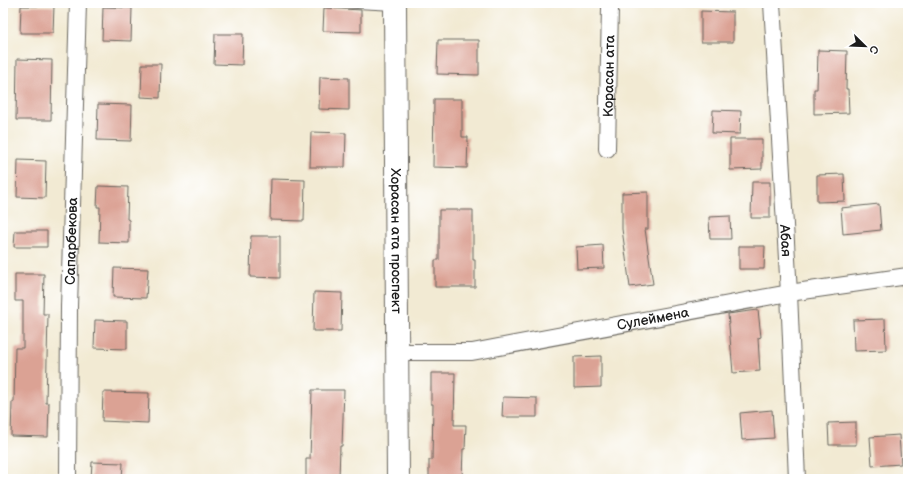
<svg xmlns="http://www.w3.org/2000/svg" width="911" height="482" viewBox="0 0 911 482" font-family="'Balsamiq Sans',sans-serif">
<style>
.building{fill:#dba294}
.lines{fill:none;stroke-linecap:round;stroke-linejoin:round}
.lane-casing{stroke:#67645c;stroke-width:10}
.street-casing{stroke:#67645c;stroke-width:18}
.secondary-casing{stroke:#67645c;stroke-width:24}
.lane{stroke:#fff;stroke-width:8}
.street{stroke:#fff;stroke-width:16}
.secondary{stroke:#fff;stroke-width:22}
.labels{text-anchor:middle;stroke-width:4;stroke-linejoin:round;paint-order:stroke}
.street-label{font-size:14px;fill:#1c1c1c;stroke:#fff}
</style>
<rect width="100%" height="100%" fill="#fff"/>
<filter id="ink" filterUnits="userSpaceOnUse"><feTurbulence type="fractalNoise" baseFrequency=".025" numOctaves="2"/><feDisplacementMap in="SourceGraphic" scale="8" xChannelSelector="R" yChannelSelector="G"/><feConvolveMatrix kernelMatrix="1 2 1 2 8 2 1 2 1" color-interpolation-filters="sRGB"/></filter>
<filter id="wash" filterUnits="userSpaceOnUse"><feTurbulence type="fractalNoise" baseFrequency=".012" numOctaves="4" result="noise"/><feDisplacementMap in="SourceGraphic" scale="16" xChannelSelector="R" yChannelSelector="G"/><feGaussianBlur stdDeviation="0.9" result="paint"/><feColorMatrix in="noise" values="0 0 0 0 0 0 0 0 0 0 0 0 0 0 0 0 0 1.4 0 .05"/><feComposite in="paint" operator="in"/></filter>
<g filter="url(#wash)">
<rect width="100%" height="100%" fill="#f2ead3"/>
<g id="blocks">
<!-- building -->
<path class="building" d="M 21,6 L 54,6 L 53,33 L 20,33 Z
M 103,7 L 132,8 L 131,41 L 102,40 Z
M 324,8 L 361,10 L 361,32 L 323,31 Z
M 701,11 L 733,12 L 733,42 L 701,42 Z
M 215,34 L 243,34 L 242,65 L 214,64 Z
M 438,40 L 479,40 L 479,75 L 437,74 Z
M 818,50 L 847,51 L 846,89 L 848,89 L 849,113 L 814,114 L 814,89 L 817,89 Z
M 17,59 L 52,60 L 51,120 L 16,120 Z
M 142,64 L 161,64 L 160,98 L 141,97 Z
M 320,77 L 349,78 L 349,110 L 319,109 Z
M 434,99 L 462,99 L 462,137 L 468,137 L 467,168 L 433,167 Z
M 98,104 L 132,105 L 131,141 L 97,140 Z
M 713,110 L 741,111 L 740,134 L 712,133 Z
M 311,132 L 346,133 L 345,167 L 310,167 Z
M 730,139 L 762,139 L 762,169 L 730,170 Z
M 18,160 L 46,161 L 45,198 L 17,197 Z
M 844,174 L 845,201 L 817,202 L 817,175 Z
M 271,179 L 305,180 L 304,221 L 270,220 Z
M 752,182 L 770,182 L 770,218 L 751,218 Z
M 98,186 L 128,187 L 127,219 L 129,220 L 129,243 L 99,242 L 100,207 L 97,207 Z
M 648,192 L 648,229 L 645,229 L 653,284 L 630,287 L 622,229 L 622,193 Z
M 879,204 L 881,230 L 843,234 L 841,208 Z
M 439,210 L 473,210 L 473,260 L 475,260 L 475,287 L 435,287 L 435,260 L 439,260 Z
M 730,216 L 731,239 L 710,239 L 709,217 Z
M 15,231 L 47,231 L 47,247 L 14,247 Z
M 251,236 L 280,236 L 280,278 L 250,277 Z
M 603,245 L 604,268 L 577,269 L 576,247 Z
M 739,246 L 765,246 L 764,269 L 739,269 Z
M 114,268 L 148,269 L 146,298 L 113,297 Z
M 15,274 L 44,274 L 43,314 L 48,314 L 46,403 L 49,403 L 48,437 L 11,436 L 12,402 L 14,402 L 15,348 L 23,348 L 23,301 L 15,301 Z
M 314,292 L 342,293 L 341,331 L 313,331 Z
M 758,310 L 761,337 L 758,338 L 760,371 L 733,373 L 728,314 Z
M 885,319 L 886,350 L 854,351 L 853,320 Z
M 95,320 L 127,321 L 127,349 L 94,348 Z
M 601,356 L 601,387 L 574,388 L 574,357 Z
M 431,373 L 455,373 L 454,425 L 466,425 L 465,449 L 463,449 L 462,479 L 429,479 L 429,460 L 432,460 L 433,404 L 431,404 Z
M 312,390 L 344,390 L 342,446 L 340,446 L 339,479 L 306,479 L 306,459 L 310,459 Z
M 103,392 L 149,393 L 148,423 L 102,421 Z
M 503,397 L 537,398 L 537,417 L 502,417 Z
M 772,410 L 774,438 L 742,440 L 740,413 Z
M 856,422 L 856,445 L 829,445 L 828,423 Z
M 899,435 L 901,464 L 872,466 L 870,437 Z
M 92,462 L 123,463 L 122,479 L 91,479 Z"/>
</g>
</g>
<g filter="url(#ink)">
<use href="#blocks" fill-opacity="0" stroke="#67645c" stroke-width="1"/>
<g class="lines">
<!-- lane casing -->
<g class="lane-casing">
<path id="lane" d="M 339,3 L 394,6"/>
</g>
<!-- street casing -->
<g class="street-casing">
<g id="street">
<path id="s1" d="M 772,3 L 789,293 L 797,479"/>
<path id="s2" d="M 607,149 L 610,8 L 612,3"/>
<path id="s3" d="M 397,352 L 472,352 L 789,293 L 908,276"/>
<path id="s4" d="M 68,479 L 69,307 L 78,3"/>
</g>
</g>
<!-- secondary casing -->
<g class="secondary-casing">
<g id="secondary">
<path id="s5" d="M 395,3 L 398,479"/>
</g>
</g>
<!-- lane -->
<use href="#lane" class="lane"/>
<!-- street -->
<use href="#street" class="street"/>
<!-- secondary -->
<use href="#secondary" class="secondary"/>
</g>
</g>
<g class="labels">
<!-- street labels -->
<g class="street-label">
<text dy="5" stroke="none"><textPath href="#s2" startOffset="73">Корасан ата</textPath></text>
<text dy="5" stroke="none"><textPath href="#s4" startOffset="238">Сапарбекова</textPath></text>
<text dy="5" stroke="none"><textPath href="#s5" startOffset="238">Хорасан ата проспект</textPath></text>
<text dy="5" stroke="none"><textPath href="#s1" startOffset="238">Абая</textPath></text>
<text dy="5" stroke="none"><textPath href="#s3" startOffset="259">Сулеймена</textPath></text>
</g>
</g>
<!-- margin -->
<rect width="911" height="482" fill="none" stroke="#fff" stroke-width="16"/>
<!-- north arrow -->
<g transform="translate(865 46) rotate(113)" stroke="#ffffff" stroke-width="3" paint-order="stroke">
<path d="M0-3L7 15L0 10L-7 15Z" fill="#1c1c1c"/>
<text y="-6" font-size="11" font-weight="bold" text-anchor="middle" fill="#1c1c1c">С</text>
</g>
</svg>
